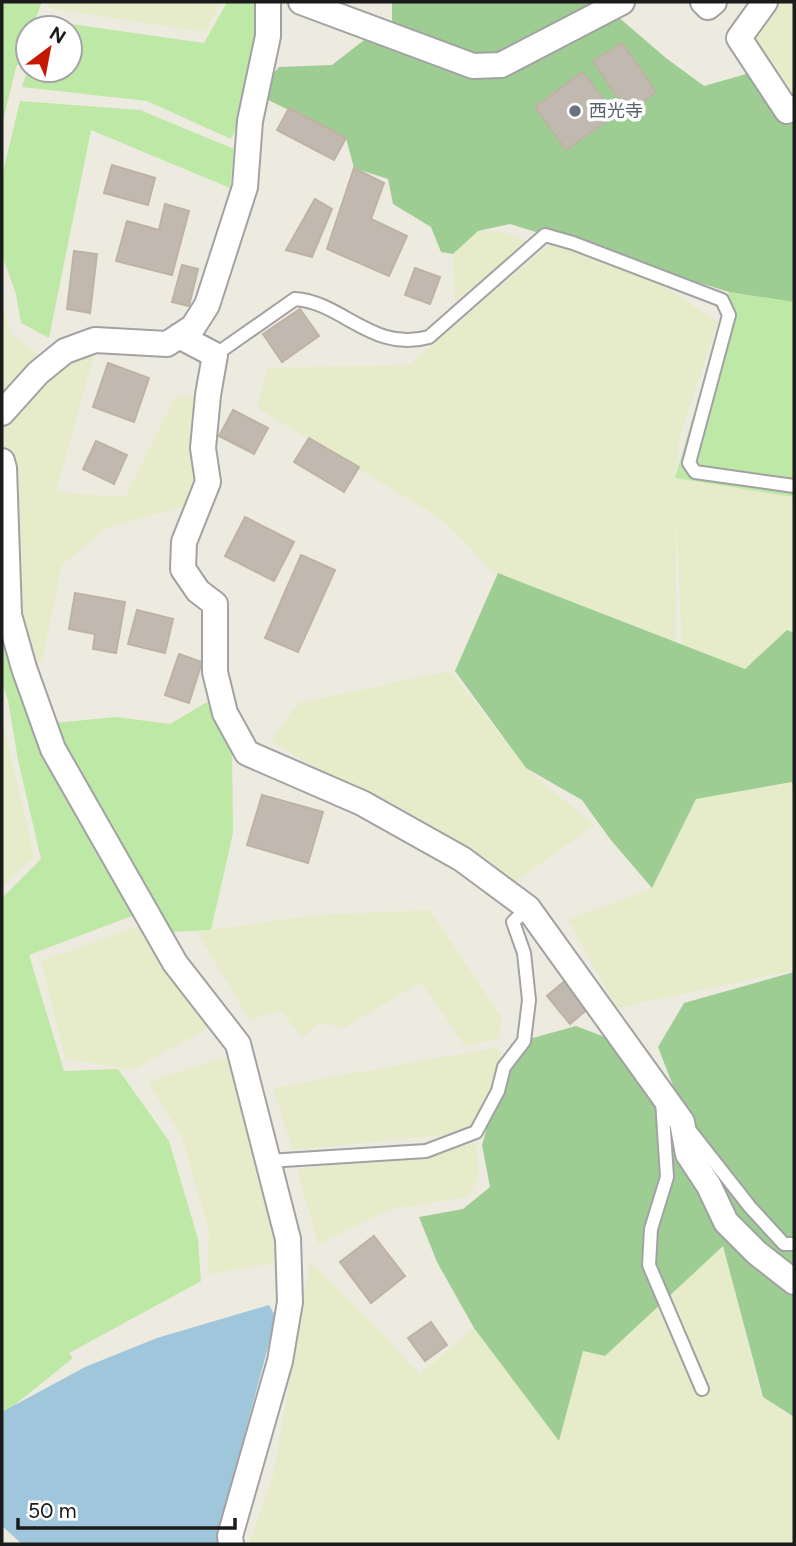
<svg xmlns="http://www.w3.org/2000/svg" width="796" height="1546" viewBox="0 0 796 1546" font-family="Figtree,'Noto Sans JP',sans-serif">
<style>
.farmland{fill:#e6ecca}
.grass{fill:#bee8a5}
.forest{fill:#9ecd94}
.water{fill:#a0c6db}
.building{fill:#c1b9b0;stroke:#beb2a3;stroke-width:2}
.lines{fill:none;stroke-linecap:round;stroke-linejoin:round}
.service-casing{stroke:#a2a2a2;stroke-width:16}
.minor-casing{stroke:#a2a2a2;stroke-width:28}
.service{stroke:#fff;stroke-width:12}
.minor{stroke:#fff;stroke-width:24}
.worship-dot{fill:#6b7280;stroke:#fff;stroke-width:2.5}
.labels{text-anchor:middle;stroke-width:7;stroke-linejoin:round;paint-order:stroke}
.worship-label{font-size:18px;fill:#5b616d;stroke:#fff;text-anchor:start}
</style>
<rect width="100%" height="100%" fill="#edeae0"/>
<!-- farmland -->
<path class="farmland" d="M 51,2 L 221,2 L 205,32 L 48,8 Z
M 765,2 L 794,2 L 794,100 L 743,33 Z
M 478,231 L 504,232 L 529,243 L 455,302 L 453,254 Z
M 552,242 L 662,285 L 718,322 L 680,435 L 675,478 L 794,497 L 794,633 L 787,630 L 746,669 L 682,647 L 676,506 L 676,642 L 492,571 L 443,520 L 257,408 L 268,368 L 409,365 Z
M 2,303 L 12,335 L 50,363 L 94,355 L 56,492 L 125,497 L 175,397 L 208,395 L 200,502 L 106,528 L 62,565 L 43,656 L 28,681 L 2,593 Z
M 450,671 L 526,768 L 594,825 L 512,884 L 271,741 L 298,703 Z
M 2,718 L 34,857 L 2,887 Z
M 793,782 L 794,970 L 617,1008 L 568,920 L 652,888 L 697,796 Z
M 430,910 L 502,1018 L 499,1038 L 465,1046 L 421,982 L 344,1028 L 319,1022 L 302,1038 L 281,1010 L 250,1020 L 197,932 L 317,915 Z
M 139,926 L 162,965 L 210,1027 L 132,1070 L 65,1058 L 41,961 Z
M 498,1047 L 504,1067 L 476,1132 L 293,1150 L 273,1088 Z
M 230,1056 L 260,1128 L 280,1262 L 208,1274 L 209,1231 L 182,1137 L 148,1082 Z
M 476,1143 L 479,1176 L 468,1197 L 391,1209 L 318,1244 L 297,1170 Z
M 723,1244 L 760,1394 L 794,1420 L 794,1544 L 249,1544 L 273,1476 L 310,1261 L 384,1335 L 419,1375 L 474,1328 L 559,1441 L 583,1351 Z"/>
<!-- grass -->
<path class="grass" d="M 2,2 L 42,2 L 32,28 L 28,28 L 28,37 L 15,71 L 2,125 Z
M 227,2 L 265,2 L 241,121 L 231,139 L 147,101 L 22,87 L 28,68 L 28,70 L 70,70 L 70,28 L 40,28 L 43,20 L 204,43 Z
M 20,101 L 140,110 L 234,149 L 230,188 L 91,130 L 49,338 L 21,323 L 16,294 L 2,255 L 2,176 Z
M 729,292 L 794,302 L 794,497 L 675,478 Z
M 2,597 L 19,658 L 145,911 L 29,955 L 64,1071 L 118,1069 L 169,1141 L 198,1239 L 201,1281 L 69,1353 L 73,1358 L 2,1415 L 2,898 L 41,859 L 18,760 L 8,700 L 2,683 Z
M 207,702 L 232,753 L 233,833 L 211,930 L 172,932 L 103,837 L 44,724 L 116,717 L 170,724 Z"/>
<!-- forest -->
<path class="forest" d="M 392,2 L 620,2 L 609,9 L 666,58 L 704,86 L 760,70 L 794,108 L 794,302 L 729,292 L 510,224 L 478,231 L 453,254 L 441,252 L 431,227 L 393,204 L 388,179 L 354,168 L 346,138 L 256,94 L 279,67 L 332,65 L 377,30 L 392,27 Z
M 498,573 L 745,669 L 787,630 L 794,633 L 794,792 L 792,782 L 696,799 L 652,888 L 610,839 L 582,800 L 526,768 L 455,671 Z
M 794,972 L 794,1417 L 763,1397 L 723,1246 L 605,1356 L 583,1351 L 559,1441 L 474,1328 L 437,1262 L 419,1217 L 463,1209 L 490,1187 L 482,1145 L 511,1044 L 576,1026 L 628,1046 L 721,1210 L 658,1047 L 684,1003 Z"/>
<!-- water -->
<path class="water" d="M 269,1305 L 276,1317 L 236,1467 L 234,1498 L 222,1544 L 22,1544 L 2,1526 L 2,1412 L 85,1367 L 157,1338 Z"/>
<!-- building -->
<path class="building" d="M 622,43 L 656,92 L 628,112 L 593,61 Z
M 583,72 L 615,115 L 566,150 L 535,107 Z
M 289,108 L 346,138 L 334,160 L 277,130 Z
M 112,165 L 155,178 L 148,205 L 104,193 Z
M 354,168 L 384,183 L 371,219 L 407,236 L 389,276 L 327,249 Z
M 315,199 L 332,209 L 312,257 L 286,250 Z
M 165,204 L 189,211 L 172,275 L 116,261 L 127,221 L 159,230 Z
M 74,251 L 97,254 L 90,313 L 67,309 Z
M 182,265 L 198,269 L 189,306 L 172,302 Z
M 415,268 L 440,277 L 430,304 L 405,295 Z
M 300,309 L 319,336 L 282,362 L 263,334 Z
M 108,363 L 149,378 L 134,422 L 93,407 Z
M 233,410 L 268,428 L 254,454 L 219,436 Z
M 309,438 L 359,467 L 344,492 L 294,462 Z
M 96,441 L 127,455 L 114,484 L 83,469 Z
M 245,517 L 294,542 L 274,581 L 225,556 Z
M 301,555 L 335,570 L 298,652 L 265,638 Z
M 75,593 L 125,602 L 116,653 L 93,649 L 95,634 L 69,629 Z
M 137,610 L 173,619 L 165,653 L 128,644 Z
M 179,654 L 202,662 L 189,703 L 165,695 Z
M 262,795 L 323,812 L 308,863 L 247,845 Z
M 566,980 L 590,1007 L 570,1024 L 547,996 Z
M 374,1236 L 405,1276 L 371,1303 L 340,1262 Z
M 431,1322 L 447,1345 L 425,1361 L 408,1338 Z"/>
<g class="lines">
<!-- service casing -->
<g class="service-casing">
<path id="service" d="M 215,355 L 295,299 C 342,302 373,353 429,337 L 545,235 L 573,243 L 722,300 L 729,315 L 689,463 L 695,472 L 794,486
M 662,1100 L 667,1177 L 651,1229 L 649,1265 L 702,1389
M 688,1128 L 750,1207 L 784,1244 L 794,1244
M 268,1161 L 426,1151 L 476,1132 L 498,1091 L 504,1067 L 524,1041 L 529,1000 L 524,953 L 513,922 L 528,908"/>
</g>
<!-- minor casing -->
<g class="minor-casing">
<path id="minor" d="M 301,2 L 473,66 L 501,65 L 622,2
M 703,2 L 708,7 L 714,2
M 765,2 L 739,38 L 787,111 L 794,108
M 179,336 L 215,355 L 208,395 L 203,448 L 208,482 L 184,542 L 183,569 L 198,591 L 215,604 L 215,672 L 225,713 L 247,753 L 362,803 L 462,859 L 528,908 L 682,1122 L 688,1154 L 709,1186 L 726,1222 L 757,1253 L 794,1282
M 2,413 L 38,373 L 65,351 L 95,340 L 167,344 L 193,327 L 207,305 L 245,187 L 250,121 L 268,36 L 268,2
M 2,461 L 4,468 L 9,615 L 24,668 L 53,749 L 175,963 L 238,1044 L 288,1239 L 290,1302 L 280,1361 L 230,1536 L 231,1544"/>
</g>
<!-- service -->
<use href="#service" class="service"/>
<!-- minor -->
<use href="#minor" class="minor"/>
</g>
<!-- markers -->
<circle class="worship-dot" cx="575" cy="111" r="7"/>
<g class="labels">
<!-- worship labels -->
<g class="worship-label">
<text x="589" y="117">西光寺</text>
</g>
</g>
<!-- border -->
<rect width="796" height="1546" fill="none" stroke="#1b1b1b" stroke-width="7"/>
<!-- north arrow -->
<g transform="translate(49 49) rotate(32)"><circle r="33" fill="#ffffff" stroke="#a4a4a4" stroke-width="2"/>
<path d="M0-5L12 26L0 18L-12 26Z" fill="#c61800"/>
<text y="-10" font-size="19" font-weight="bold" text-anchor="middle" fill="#1b1b1b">N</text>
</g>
<!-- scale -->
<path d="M18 1518v10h217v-10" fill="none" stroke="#1b1b1b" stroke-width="3.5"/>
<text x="28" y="1518" font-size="21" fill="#1b1b1b" stroke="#ffffff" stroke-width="5" paint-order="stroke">50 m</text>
</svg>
